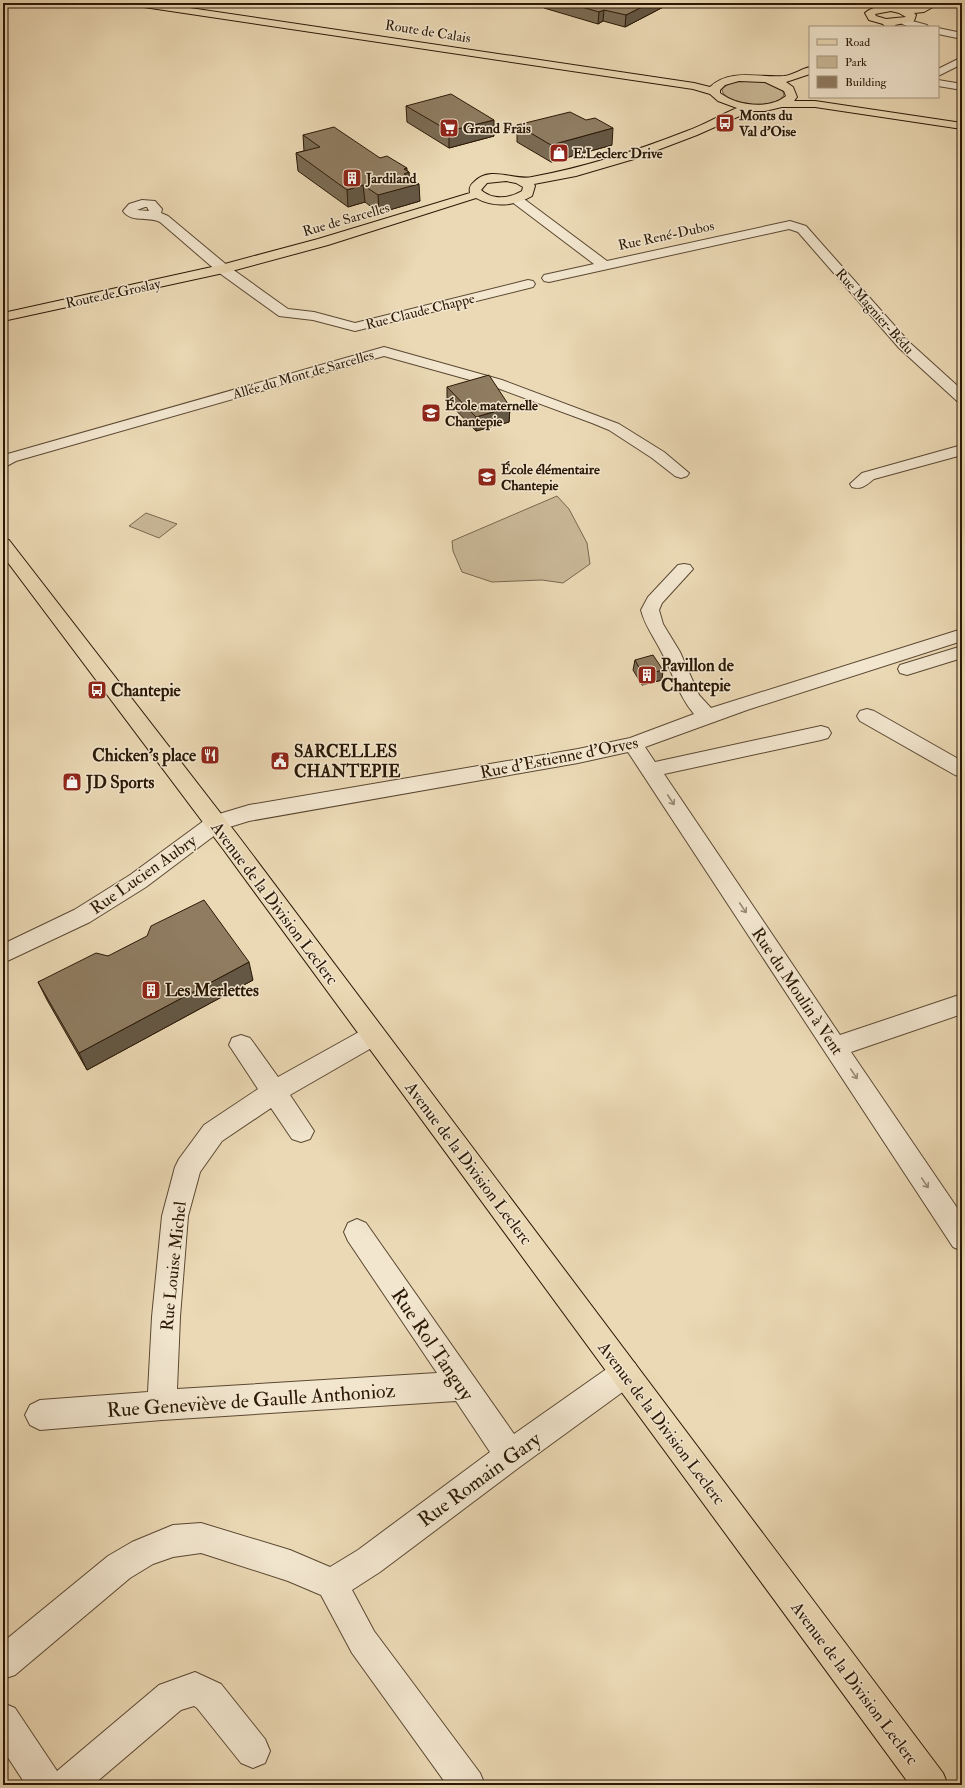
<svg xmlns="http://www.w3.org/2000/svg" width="965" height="1788" viewBox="0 0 965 1788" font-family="'IM FELL Double Pica',serif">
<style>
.green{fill:#cab897;stroke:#7a684e}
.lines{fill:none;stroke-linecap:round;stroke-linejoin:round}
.minor-casing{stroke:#5b4832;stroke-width:2}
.major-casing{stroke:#2b1806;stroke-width:2}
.minor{fill:#f2e6cf;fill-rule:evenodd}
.major{fill:#ebd9b5;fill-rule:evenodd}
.wall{fill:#7b6b53;stroke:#2b1806}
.shaded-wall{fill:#645744;stroke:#2b1806}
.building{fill:#8f7c61;stroke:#2b1806}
.oneway{stroke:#988975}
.labels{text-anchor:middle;stroke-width:3;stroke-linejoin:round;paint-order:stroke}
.far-street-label{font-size:14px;fill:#2b1806;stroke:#f2e6cf}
.far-poi-label{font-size:14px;font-weight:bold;fill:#2b1806;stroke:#f2e6cf;text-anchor:start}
.poi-label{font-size:17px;font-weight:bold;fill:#2b1806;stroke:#f2e6cf;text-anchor:start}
.street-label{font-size:17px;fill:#2b1806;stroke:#f2e6cf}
.near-street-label{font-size:20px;fill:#2b1806;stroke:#f2e6cf}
</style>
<rect width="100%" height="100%" fill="#ebd9b5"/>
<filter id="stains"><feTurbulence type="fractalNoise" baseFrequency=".005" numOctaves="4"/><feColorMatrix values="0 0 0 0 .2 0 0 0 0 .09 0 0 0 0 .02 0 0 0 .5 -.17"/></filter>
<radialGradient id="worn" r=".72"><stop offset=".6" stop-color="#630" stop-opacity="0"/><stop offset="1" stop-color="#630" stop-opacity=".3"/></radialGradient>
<!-- green -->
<path class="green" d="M 742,81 L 765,82 L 782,89 L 784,95 C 775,110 733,105 723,93 L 722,89 L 730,83 Z
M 557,496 L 569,509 L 587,543 L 590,564 L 563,583 L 542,580 L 492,582 L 462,572 L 453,551 L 452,541 Z
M 146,513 L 177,524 L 159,538 L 129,526 Z"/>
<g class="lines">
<!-- minor casing -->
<g class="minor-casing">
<path id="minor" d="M 905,19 L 927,25 L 928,27 C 919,27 907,29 900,22 Z
M 938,28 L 962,33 L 962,39 L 938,34 Z
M 962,57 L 962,64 L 938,76 L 938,69 Z
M 938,80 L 962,84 L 962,90 L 938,86 Z
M 516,195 L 520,196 L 607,261 L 790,221 L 806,226 L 909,342 L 962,390 L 962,403 L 957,401 L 899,348 L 798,232 L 789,229 L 549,282 L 544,281 L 542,278 L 544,275 L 594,264 L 512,202 L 510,199 Z
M 142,200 L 155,201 L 162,209 L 161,213 L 168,216 L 228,266 L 288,309 L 314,312 L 355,323 L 528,280 L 533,281 L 535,284 L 533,287 L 355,331 L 313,320 L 279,316 L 218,272 L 160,222 C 148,216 131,223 123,211 L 129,204 ZM 145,207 L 147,207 L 149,211 L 137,210 Z
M 384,347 L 502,380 L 619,424 L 664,452 L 689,473 L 687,476 L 681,478 L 675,476 L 652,458 L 609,430 L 592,423 L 492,386 L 384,356 L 16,461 L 3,468 L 4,455 Z
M 962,445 L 962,455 L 874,479 C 866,485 862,490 852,487 L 850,484 L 862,473 Z
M 684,564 L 690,565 L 693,569 L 662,603 L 659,610 L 663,624 L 680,652 L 699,695 L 711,708 L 962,629 L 962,641 L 747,710 L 645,747 L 655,762 L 821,726 L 828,728 L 831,733 L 828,738 L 821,740 L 664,774 L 840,1035 L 962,994 L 962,1014 L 851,1052 L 962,1215 L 962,1251 L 953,1247 L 628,752 L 578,763 L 249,821 L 223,829 L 146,887 L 90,922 L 3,963 L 3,944 L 74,910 L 130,875 L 209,817 L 249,805 L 578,749 L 630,738 L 694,714 C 678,695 673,673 661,651 C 654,637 645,626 641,610 L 648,597 L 678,565 Z
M 962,646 L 962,658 L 907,675 L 900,673 L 898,669 L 900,665 Z
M 867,709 L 874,711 L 962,761 L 962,777 L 955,775 L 860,721 L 857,716 L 860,711 Z
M 374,1025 L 382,1028 L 386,1035 L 382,1042 L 290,1095 L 314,1131 L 310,1139 L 301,1142 L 292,1139 L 271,1108 L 222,1141 L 200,1172 L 188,1216 L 180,1317 L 177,1389 L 437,1373 L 348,1241 L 344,1232 L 348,1223 L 357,1219 L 366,1223 L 514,1434 L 615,1363 L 625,1359 L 635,1363 L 639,1373 L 635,1383 L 521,1466 L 380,1572 L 352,1590 L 374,1631 L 480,1773 L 485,1785 L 447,1785 L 352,1653 L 321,1595 L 288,1581 L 201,1553 L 173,1557 L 153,1564 L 130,1578 L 15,1675 L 3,1679 L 3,1642 L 108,1556 L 132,1542 L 173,1525 L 201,1523 L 290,1550 L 330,1567 L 358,1550 L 490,1452 L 456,1401 L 162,1420 L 40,1430 L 30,1425 L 25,1415 L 30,1405 L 40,1400 L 148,1392 L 152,1317 L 162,1216 L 175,1167 L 179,1159 L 204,1125 L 258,1089 L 229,1045 L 232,1038 L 241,1035 L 250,1038 L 278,1077 L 366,1028 Z
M 195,1672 L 221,1684 L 265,1739 L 270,1751 L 265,1763 L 253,1768 L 241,1763 L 197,1708 L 194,1706 L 181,1710 L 93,1785 L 26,1785 L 3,1750 L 3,1703 L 15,1708 L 57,1771 L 159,1685 Z"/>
</g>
<!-- major casing -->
<g class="major-casing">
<path id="major" d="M 132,3 L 156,3 L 694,83 L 710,87 C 730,68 759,78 784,76 C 793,75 801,69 810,67 L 810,74 L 786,82 L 793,87 L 797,97 L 794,101 L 815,101 L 962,123 L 962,129 L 815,107 L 782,107 L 765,111 L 751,111 L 697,135 L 634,159 L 576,176 L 534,184 L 535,186 L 532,196 C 515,206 494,208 476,198 L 328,245 L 228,272 L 3,321 L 3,313 L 221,265 L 318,239 L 470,193 C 469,188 470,185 474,182 C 490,165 514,181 532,177 C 586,167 636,151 687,131 C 704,125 720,115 737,108 L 718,101 L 710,94 L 693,89 L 137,6 ZM 739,81 L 765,82 L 784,91 L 786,96 C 769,110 737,106 720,93 L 720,90 L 725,85 ZM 506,181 L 516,183 L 523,187 L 522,191 C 510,198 493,201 481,190 L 487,183 Z
M 928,3 L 940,3 L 924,12 L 914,13 L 916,15 L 914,21 L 895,25 L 896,27 L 885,27 L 883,24 L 869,20 L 865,13 C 878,0 909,12 928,3 ZM 891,11 L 899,13 L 906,17 L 886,19 L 876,16 L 875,14 Z
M 3,539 L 9,540 L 239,837 L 943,1773 L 948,1785 L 910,1785 L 223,849 L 3,556 Z"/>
</g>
<!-- minor -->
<use href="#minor" class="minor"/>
<!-- major -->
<use href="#major" class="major"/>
</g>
<!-- wall -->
<path class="wall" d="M 544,3 L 671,3 L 625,27 L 603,21 L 598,24 L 544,8 Z
M 406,106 L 494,136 L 449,148 L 407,122 Z
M 517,125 L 612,145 L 551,162 L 517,142 Z
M 303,135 L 380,158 L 407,171 L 409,172 L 409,177 L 420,201 L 379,213 L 365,202 L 348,207 L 298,171 L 296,153 L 304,151 Z
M 447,387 L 510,407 L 509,422 L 476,431 L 447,401 Z
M 635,660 L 662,680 L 642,685 L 633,670 Z
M 108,956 L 253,980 L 87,1070 L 47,1000 L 38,982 Z"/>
<!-- shaded-wall -->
<path class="shaded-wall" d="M 650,3 L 671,3 L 625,27 L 626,15 Z
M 604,10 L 603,21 L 598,24 L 599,12 Z
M 494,120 L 494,136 L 449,148 L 449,131 Z
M 613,128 L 612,145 L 551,162 L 551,145 Z
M 407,168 L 407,173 L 409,172 L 409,186 L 419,184 L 420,201 L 379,213 L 378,195 L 404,169 Z
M 363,185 L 365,202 L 348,207 L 347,190 Z
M 510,407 L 509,422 L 476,431 L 476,417 Z
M 663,670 L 662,680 L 642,685 L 643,675 Z
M 249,962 L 253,980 L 87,1070 L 79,1053 Z"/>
<!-- building -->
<path class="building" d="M 568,3 L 650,3 L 626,15 L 604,10 L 599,12 Z
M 451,94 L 494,120 L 449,131 L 406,106 Z
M 570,112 L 586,120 L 595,118 L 613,128 L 551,145 L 517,125 Z
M 334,127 L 380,158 L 387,156 L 407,168 L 404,169 L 409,172 L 404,174 L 419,184 L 378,195 L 363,185 L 347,190 L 296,153 L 320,147 L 303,135 Z
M 489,375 L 510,407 L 476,417 L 447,387 Z
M 653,655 L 663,670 L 643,675 L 635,660 Z
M 204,900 L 249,962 L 79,1053 L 38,982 L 96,953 L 108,956 L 147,936 L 151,926 Z"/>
<!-- one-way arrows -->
<defs><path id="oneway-shaft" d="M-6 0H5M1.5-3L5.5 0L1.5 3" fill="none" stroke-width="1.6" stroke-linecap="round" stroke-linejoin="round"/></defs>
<g class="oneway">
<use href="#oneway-shaft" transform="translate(671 800) rotate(56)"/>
<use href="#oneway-shaft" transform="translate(743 908) rotate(56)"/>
<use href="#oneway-shaft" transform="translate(854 1074) rotate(56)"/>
<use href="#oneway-shaft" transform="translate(925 1183) rotate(56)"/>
</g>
<!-- icons -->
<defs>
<g id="bus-square" transform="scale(1)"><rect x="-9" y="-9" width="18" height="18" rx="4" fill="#8f2418" stroke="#f2e6cf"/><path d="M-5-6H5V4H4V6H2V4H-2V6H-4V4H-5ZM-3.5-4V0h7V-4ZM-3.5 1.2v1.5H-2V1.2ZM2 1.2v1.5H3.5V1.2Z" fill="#fff"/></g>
<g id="supermarket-square" transform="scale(1)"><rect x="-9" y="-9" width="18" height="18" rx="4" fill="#8f2418" stroke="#f2e6cf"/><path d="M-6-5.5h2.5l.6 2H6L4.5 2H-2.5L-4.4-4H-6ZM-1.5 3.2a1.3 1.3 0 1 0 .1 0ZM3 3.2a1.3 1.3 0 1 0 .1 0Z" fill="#fff"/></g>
<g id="shop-square" transform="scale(1)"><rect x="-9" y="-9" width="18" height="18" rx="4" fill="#8f2418" stroke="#f2e6cf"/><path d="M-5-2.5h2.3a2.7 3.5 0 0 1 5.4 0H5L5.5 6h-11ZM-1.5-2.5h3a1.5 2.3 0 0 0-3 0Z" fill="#fff"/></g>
<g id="building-square" transform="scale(1)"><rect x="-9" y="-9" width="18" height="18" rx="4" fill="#8f2418" stroke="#f2e6cf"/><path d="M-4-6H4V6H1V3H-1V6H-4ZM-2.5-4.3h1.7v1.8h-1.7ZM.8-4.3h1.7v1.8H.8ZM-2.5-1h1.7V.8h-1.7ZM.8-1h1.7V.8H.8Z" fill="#fff"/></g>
<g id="school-square" transform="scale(1)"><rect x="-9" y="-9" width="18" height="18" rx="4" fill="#8f2418" stroke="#f2e6cf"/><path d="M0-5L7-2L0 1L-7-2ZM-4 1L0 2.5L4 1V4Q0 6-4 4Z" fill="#fff"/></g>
<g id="restaurant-square" transform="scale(1)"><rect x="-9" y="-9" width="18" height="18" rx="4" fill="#8f2418" stroke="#f2e6cf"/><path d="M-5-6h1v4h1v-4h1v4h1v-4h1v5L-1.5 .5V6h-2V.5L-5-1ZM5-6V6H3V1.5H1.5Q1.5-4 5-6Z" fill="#fff"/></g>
<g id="civic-square" transform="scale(1)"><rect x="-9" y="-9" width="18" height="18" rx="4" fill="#8f2418" stroke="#f2e6cf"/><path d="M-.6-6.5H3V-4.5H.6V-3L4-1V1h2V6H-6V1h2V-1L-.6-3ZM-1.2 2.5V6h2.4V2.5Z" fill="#fff"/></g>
</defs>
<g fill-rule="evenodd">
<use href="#bus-square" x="725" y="123"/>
<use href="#supermarket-square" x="449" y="128"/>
<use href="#shop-square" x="559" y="153"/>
<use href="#building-square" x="352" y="178"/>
<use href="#school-square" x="431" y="413"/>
<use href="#school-square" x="487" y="477"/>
<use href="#building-square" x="647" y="675"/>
<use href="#bus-square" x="97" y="690"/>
<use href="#restaurant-square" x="210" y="755"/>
<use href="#civic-square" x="280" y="761"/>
<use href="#shop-square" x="72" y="782"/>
<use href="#building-square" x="151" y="990"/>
</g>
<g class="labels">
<!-- far-street labels -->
<g class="far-street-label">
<text transform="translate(428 31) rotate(9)" y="5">Route de Calais</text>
<text transform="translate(346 219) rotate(-16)" y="5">Rue de Sarcelles</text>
<text transform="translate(666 235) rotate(-12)" y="5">Rue René-Dubos</text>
<text transform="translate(113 293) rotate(-12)" y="5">Route de Groslay</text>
<text transform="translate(420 311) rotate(-14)" y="5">Rue Claude Chappe</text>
<text transform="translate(875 311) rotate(48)" y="5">Rue Magnier-Bédu</text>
<text transform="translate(303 374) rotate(-16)" y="5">Allée du Mont de Sarcelles</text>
</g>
<!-- far-poi labels -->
<g class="far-poi-label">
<text x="739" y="120">Monts du<tspan x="739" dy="16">Val d'Oise</tspan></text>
<text x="463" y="133">Grand Frais</text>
<text x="573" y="158">E.Leclerc Drive</text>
<text x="366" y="183">Jardiland</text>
<text x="445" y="410">École maternelle<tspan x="445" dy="16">Chantepie</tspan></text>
<text x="501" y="474">École élémentaire<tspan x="501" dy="16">Chantepie</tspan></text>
</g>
<!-- poi labels -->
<g class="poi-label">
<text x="661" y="671">Pavillon de<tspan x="661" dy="20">Chantepie</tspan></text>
<text x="111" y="696">Chantepie</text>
<text x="294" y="757">SARCELLES<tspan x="294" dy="20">CHANTEPIE</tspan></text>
<text x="196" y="761" text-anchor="end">Chicken's place</text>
<text x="86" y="788">JD Sports</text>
<text x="165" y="996">Les Merlettes</text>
</g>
<!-- street labels -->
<g class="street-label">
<text transform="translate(559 757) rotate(-11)" y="6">Rue d'Estienne d'Orves</text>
<text transform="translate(143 874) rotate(-35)" y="6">Rue Lucien Aubry</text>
<text transform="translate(275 903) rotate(53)" y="6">Avenue de la Division Leclerc</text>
<text transform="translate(798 991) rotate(56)" y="6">Rue du Moulin à Vent</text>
<text transform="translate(469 1163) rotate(53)" y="6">Avenue de la Division Leclerc</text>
<text transform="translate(173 1266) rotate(-84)" y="6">Rue Louise Michel</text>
<text transform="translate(662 1423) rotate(53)" y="6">Avenue de la Division Leclerc</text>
<text transform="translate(855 1683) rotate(53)" y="6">Avenue de la Division Leclerc</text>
</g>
<!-- near-street labels -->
<g class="near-street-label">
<text transform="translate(433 1344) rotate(56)" y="7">Rue Rol Tanguy</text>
<text transform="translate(251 1400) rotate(-4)" y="7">Rue Geneviève de Gaulle Anthonioz</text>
<text transform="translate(479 1479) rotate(-36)" y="7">Rue Romain Gary</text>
</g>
</g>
<!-- margin -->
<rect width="965" height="1788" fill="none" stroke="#ebd9b5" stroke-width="16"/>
<rect x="4" y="4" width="957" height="1780" fill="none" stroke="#2b1806" stroke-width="2"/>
<rect x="8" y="8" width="949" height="1772" fill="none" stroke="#2b1806"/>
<!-- legend -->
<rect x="809" y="26" width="130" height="72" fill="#f2e6cf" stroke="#a2947f"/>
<rect x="817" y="39" width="20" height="6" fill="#ebd9b5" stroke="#a2947f"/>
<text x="845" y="46" font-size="12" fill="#2b1806">Road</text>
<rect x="817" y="56" width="20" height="12" fill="#cab897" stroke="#a2947f"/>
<text x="845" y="66" font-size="12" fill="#2b1806">Park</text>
<rect x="817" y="76" width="20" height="12" fill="#8f7c61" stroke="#a2947f"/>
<text x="845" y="86" font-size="12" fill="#2b1806">Building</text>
<rect width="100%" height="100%" filter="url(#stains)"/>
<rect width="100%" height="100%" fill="url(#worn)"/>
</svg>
